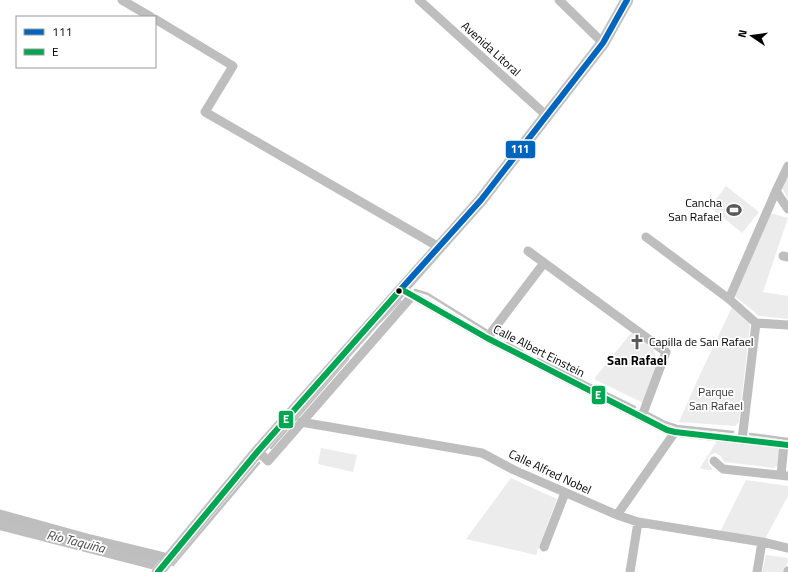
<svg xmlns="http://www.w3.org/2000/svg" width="788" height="572" viewBox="0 0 788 572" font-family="'Titillium Web',sans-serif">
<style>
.green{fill:#ececec}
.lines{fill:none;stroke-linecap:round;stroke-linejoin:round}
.stream{stroke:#bfbfbf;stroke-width:2.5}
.river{stroke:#bfbfbf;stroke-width:16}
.major-casing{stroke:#dbdbdb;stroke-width:13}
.minor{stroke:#bebebe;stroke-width:9}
.major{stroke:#bebebe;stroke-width:12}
.bus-1-casing{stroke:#fff;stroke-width:9}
.bus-2-casing{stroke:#fff;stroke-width:9}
.bus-1{stroke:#0065bd;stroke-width:6}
.bus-2{stroke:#00a651;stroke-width:6}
.bus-dot{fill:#000;stroke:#fff;stroke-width:1.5}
.labels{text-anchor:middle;stroke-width:3.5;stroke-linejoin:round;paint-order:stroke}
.street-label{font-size:12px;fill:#000;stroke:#fff}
.poi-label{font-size:12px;fill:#000;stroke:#fff;text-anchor:end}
.park-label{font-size:12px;fill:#333;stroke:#fff}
.neighbourhood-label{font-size:13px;font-weight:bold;fill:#000;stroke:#fff}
.water-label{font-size:13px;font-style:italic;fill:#444;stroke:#fff}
.line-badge{stroke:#fff;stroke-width:1.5}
.badge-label{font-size:11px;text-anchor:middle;font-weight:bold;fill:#fff}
</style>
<rect width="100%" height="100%" fill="#fff"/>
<!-- green -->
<path class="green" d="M 788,177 L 788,199 L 782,188 Z
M 726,186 L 759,212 L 742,233 L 710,207 Z
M 770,213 L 788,218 L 763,292 L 788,296 L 788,319 L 759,316 L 735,296 Z
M 732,307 L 749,321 L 750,326 L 739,422 L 735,426 L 679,422 L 697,381 Z
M 631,333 L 654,349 C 659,371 651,383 643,403 L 594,379 Z
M 717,441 L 777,448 L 781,451 L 779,465 L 774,468 L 724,462 L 721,456 L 715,453 C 705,457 707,463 713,470 L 707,470 L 700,468 Z
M 321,448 L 357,455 L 353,472 L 318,464 Z
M 511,478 L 557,499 L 536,555 L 466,539 Z
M 746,480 L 788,486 L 788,496 L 765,539 L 720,532 Z
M 766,555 L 788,558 L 786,572 L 762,572 Z"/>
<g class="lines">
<!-- stream -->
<path class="stream" d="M 415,290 L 428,294 L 486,330
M 380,322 L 400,301
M 507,343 L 522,351
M 538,359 L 635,407
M 648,413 L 665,422 L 677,426 L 733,432
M 750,434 L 788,439
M 271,448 L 348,359
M 173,565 L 259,463"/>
<!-- river -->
<path class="river" d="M 0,522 L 152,561"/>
<!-- major casing -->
<g class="major-casing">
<path id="major" d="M 158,572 L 258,451 L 481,200 L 603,43 L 627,0"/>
</g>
<!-- minor -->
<path class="minor" d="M 122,0 L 151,17
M 419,0 L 547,116
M 559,0 L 603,43
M 155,19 L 233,66 L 205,112 L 439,247
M 776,191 L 788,209
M 646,237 L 729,299 L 756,323 L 788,325
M 528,251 L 666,352 L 642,416
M 783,256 L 788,257
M 401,289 L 487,338 L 667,430 L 675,432 L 788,445
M 729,299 L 776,191 L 788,166
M 487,338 L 544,263
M 301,422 L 482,453 L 514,470 L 617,515 L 638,522 L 762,542 L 788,548
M 742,440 L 756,323
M 258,451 L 268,461 L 412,296
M 714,461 L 723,469 L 788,476
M 781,475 L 784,444
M 0,514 L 87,538 L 169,558
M 617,515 L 675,432
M 544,547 L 565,493
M 630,572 L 638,522
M 757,572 L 762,542
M 788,572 L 788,571"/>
<!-- major -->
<use href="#major" class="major"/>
<!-- bus-1 casing -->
<g class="bus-1-casing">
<path id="bus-1" d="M 401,289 L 481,200 L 603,43 L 627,0"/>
</g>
<!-- bus-2 casing -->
<g class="bus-2-casing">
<path id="bus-2" d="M 158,572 L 258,451 L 401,289 L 487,338 L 667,430 L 675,432 L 788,445"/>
</g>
<!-- bus-1 -->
<use href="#bus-1" class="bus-1"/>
<!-- bus-2 -->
<use href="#bus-2" class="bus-2"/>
</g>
<!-- icons -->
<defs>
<g id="stadium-bare" transform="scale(1.2)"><path d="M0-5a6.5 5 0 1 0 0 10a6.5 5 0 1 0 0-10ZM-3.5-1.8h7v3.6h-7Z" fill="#595959" stroke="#fff" stroke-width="2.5" paint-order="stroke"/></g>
<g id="church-bare" transform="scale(1.2)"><path d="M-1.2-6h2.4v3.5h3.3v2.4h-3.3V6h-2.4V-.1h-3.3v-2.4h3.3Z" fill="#595959" stroke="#fff" stroke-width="2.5" paint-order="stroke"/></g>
</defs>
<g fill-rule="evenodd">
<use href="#stadium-bare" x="734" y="210"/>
<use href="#church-bare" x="637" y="342"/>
</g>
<!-- markers -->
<circle class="bus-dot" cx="399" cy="291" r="3.5"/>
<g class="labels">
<!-- street labels -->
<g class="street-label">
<text transform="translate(491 49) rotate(42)" y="4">Avenida Litoral</text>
<text transform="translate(539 351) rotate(27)" y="4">Calle Albert Einstein</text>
<text transform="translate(550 472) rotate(25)" y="4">Calle Alfred Nobel</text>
</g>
<!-- poi labels -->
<g class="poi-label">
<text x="722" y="207">Cancha<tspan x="722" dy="14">San Rafael</tspan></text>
<text x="649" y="346" text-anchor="start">Capilla de San Rafael</text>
</g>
<!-- park labels -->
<g class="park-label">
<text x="716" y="396">Parque<tspan x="716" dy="14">San Rafael</tspan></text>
</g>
<!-- neighbourhood labels -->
<g class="neighbourhood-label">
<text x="637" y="365">San Rafael</text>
</g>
<!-- water labels -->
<g class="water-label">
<text transform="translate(76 541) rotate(14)" y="5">Río Taquiña</text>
</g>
</g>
<g class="line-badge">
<rect x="505" y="140" width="31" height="19" rx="4" fill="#0065bd"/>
<rect x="591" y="385" width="15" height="20" rx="4" fill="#00a651"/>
<rect x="278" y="410" width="16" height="19" rx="4" fill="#00a651"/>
</g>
<g class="badge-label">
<text x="520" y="153">111</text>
<text x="598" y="399">E</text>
<text x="286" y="423">E</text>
</g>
<!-- legend -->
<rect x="16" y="16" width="140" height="52" fill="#ffffff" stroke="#999999"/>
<rect x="24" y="29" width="20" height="6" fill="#0065bd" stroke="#999999"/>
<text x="52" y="36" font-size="12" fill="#000000">111</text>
<rect x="24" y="49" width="20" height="6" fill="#00a651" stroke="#999999"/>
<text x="52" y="56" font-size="12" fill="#000000">E</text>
<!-- north arrow -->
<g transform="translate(752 36) rotate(283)" stroke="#ffffff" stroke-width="3" paint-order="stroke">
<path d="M0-3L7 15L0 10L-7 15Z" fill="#000000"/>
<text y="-6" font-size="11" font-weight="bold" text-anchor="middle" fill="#000000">N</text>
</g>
</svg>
